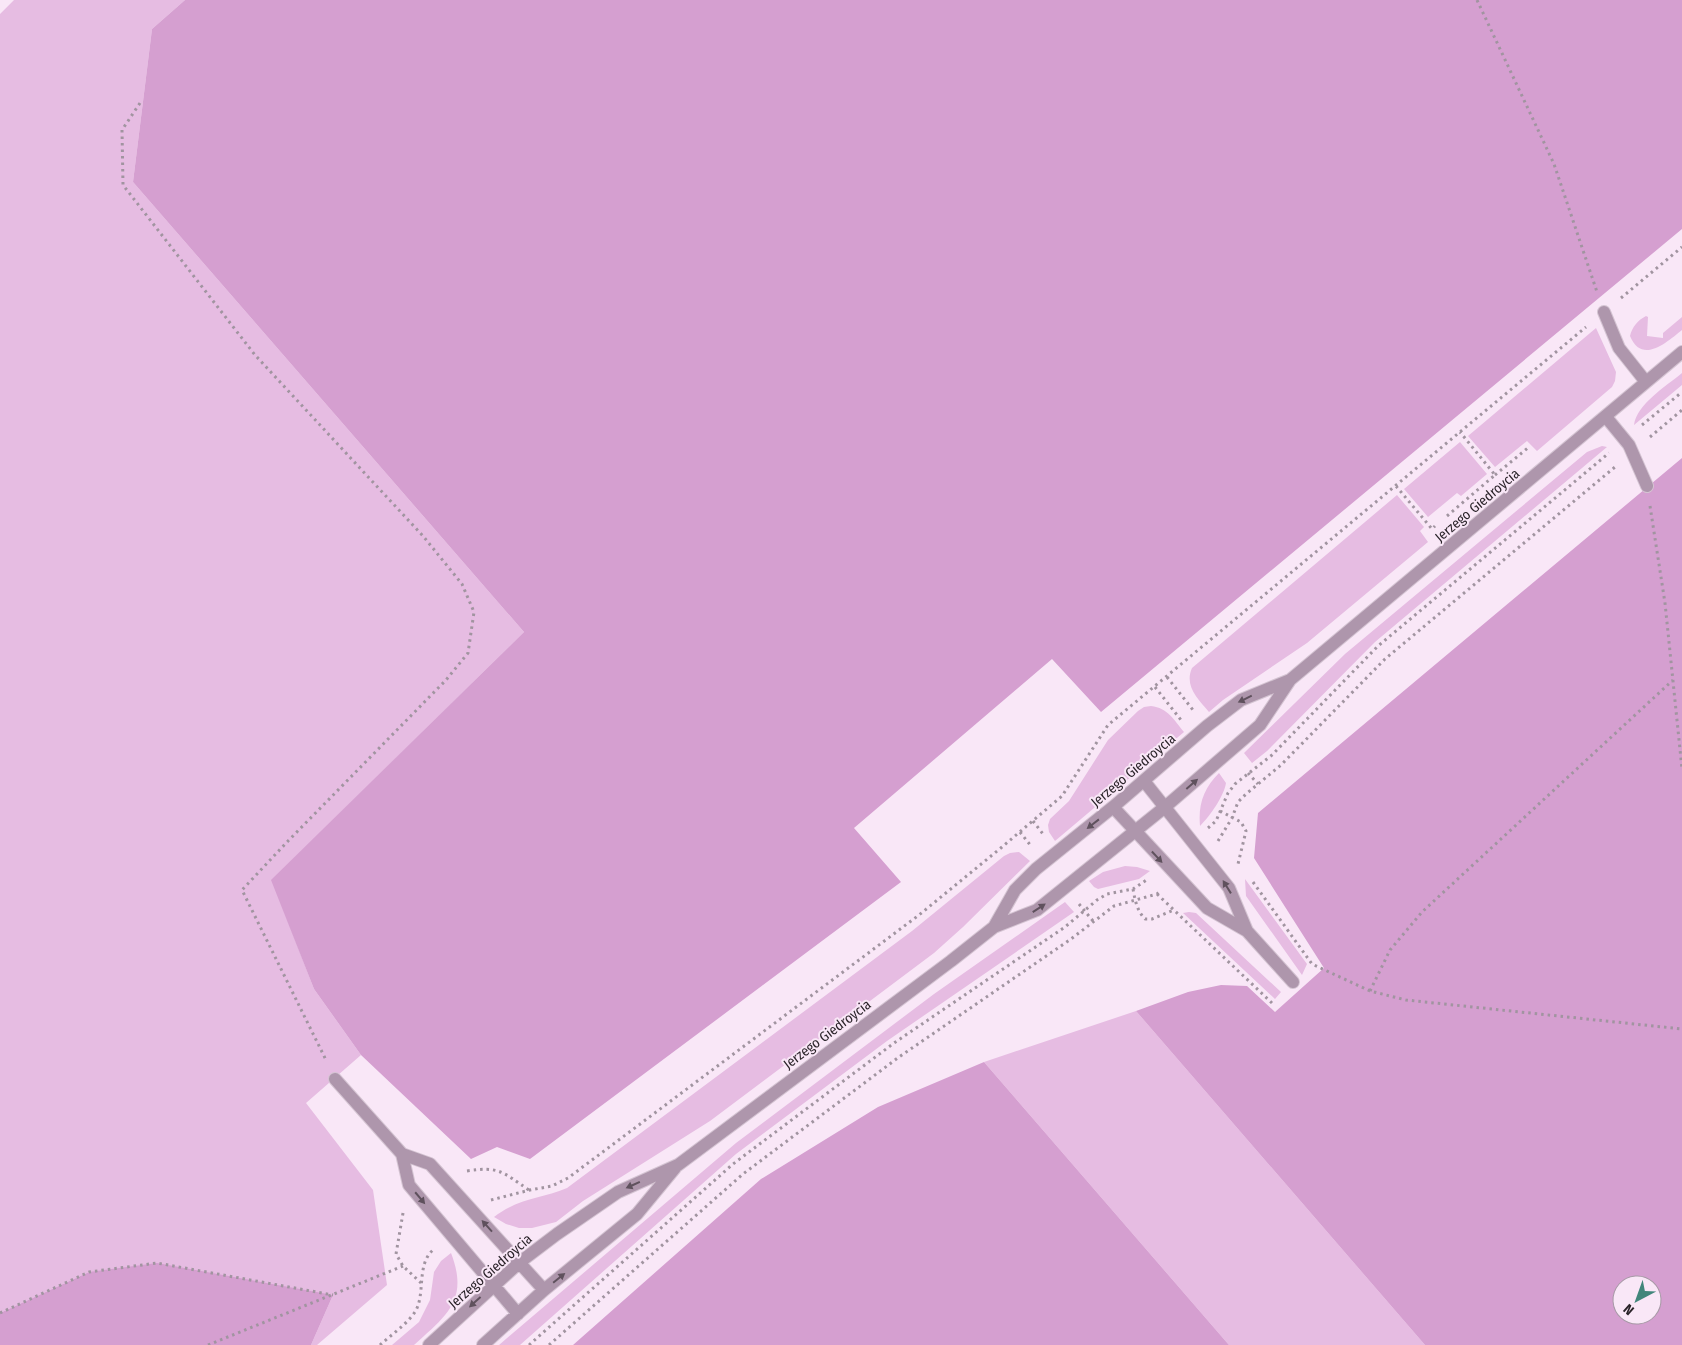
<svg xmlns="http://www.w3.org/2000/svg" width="1682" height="1345" viewBox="0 0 1682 1345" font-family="'Fira Sans Condensed',sans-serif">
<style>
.green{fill:#e6bce2}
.forest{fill:#d59fd0;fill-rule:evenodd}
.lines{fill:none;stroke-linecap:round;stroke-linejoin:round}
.minor-casing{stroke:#d4c4d2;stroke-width:14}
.path{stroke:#a194a0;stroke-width:3;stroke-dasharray:2.5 4;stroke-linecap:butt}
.minor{stroke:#ae96ac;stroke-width:12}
.oneway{fill:#5f515d}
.labels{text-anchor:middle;stroke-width:4;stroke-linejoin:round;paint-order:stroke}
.street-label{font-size:14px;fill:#2a2329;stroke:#f9e7f7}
</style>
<rect width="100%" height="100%" fill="#f9e7f7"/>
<!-- green -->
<path class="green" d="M 14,0 L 185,0 L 152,29 L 133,182 L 524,632 L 272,880 L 314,989 L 361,1055 L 306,1103 L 373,1190 L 387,1285 L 317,1345 L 311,1345 L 333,1295 L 89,1272 L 0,1313 L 0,14 Z
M 1646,316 L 1648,317 L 1647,336 L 1663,338 L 1663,333 L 1682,317 L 1682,330 C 1667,342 1642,365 1630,336 C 1632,327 1638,320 1646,316 Z
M 1596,328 L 1616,372 L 1615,381 L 1612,387 L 1537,451 L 1527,441 L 1495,467 L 1468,436 Z
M 1682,373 L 1682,385 L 1634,425 C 1637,404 1665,387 1682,373 Z
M 1460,442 L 1487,474 L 1461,496 L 1457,493 L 1428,517 L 1404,489 Z
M 1602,446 L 1607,447 L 1375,642 L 1267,751 L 1252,763 L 1244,753 L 1345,654 L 1587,452 Z
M 1397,495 L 1424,527 L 1420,531 L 1428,542 L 1307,643 L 1223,700 L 1209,712 C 1198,699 1184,686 1192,668 Z
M 1151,706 C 1168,708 1174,720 1184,732 L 1055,841 L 1049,832 L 1048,825 L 1050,819 L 1069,801 L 1108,740 L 1138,711 L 1144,707 Z
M 1219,773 L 1226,783 C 1224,796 1210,816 1200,826 C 1198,804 1204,788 1219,773 Z
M 1019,852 L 1030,861 L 963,927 L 934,953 L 710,1121 L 583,1201 L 556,1222 L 532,1228 L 519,1228 L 506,1224 L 494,1217 C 518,1198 541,1199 567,1188 L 912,931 L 1004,856 L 1010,853 Z
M 1125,866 L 1137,867 L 1150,871 L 1139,879 L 1098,889 L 1094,887 L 1089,881 L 1103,872 Z
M 1245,879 L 1307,964 L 1302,975 L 1246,896 Z
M 1065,902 L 1074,912 L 887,1041 L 736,1154 L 520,1345 L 499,1345 L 736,1143 L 934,994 Z
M 1189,912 L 1196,913 L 1281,992 L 1275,999 L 1183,913 Z
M 1136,1011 L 1425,1345 L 1229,1345 L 984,1062 Z
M 451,1253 C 469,1300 447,1315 414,1345 L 392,1345 L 419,1322 L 430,1300 L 434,1272 L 441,1261 Z"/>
<!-- forest -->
<path class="forest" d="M 185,0 L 1682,0 L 1682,229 L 1101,712 L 1052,659 L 854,828 L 901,882 L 530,1159 L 497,1147 L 471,1159 L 361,1055 L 314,989 L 271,880 L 524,632 L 133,182 L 152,29 Z
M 1682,458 L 1682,1345 L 1425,1345 L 1136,1011 L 1188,992 L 1221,985 L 1247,986 L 1275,1012 L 1324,968 L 1254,858 L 1258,813 ZM 1622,1285 L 1652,1285 L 1652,1315 L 1622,1315 Z
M 984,1062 L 1229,1345 L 573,1345 L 761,1179 L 878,1107 Z
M 157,1263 L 333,1295 L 311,1345 L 0,1345 L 0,1313 L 89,1272 Z"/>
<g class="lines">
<!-- minor casing -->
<g class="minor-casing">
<path id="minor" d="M 1604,312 L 1619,348 L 1646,382
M 1606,417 L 1629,445 L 1647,486
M 1144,781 L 1229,888 L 1247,931
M 1113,807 L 1207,908 L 1247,931 L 1293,982
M 994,927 L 1015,890 L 1036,869 L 1113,807 L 1207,726 L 1241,700 L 1290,680
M 335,1079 L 402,1154 L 430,1164 L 544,1290
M 402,1154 L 409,1185 L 518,1314
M 429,1345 L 520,1262 L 557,1234 L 618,1192 L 678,1165 L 951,961 L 994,927 L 1037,910 L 1165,807 L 1260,725 L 1290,680 L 1682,352
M 483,1345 L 544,1290 L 637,1214 L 675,1168"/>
</g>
<!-- path -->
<path class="path" d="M 1477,0 L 1554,164 L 1597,292
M 140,103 L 122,130 L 123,185 L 255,355 L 423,536 L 462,584 L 474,612 L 468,653 L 446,680 L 288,841 L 242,890 L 326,1060
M 1621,298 L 1682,247
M 1642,425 L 1682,392
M 1650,437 L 1682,410
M 1495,475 L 1529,447
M 1396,486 L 1432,529 L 1435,526
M 1650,506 L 1665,603 L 1682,769
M 1447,516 L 1495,475 L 1460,432
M 1167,677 L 1193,710
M 1155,687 L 1181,720
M 1248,773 L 1258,784
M 1220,811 L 1241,822 L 1246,831 L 1238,864
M 1033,821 L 1043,834
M 1208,828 L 1216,821 L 1228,793 L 1235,784 L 1272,755 L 1378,646 L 1609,453
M 1020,832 L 1031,846
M 1218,841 L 1232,818 L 1238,802 L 1246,794 L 1281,765 L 1385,659 L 1615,467
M 1253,882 L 1312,964 L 1370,991 L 1406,1000 L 1682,1029
M 1133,889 C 1135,900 1137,911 1145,919 L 1152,919 L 1174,910
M 1157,894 L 1272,1003
M 1079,904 L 1093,921
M 1370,991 L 1390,950 L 1422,912 L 1673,680
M 467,1171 C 500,1166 502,1172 529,1190
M 491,1200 L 530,1190 L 552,1186 L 568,1178 L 919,915 L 1002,847 L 1062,796 L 1108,725 L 1586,327
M 403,1213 L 396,1254 L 403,1266 L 421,1283
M 0,1313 L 89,1272 L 157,1263 L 333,1295
M 208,1345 L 403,1266
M 380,1345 C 391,1335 406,1325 415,1312 C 426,1294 416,1265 433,1250
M 529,1345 L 733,1164 L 894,1043 L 1065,927 L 1097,900 L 1107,894 L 1133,889 L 1148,879
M 549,1345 L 743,1174 L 899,1057 L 1071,939 L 1114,906 L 1157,894 L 1160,891"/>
<!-- minor -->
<use href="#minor" class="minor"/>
</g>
<!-- one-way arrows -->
<defs><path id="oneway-solid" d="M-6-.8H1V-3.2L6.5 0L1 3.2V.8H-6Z" transform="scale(1.25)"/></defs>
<g class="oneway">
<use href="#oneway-solid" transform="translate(1245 699) rotate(154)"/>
<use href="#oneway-solid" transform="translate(1192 784) rotate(-41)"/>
<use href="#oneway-solid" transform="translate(1093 824) rotate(142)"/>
<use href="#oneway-solid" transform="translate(1157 857) rotate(47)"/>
<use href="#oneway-solid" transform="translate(1227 887) rotate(-122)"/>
<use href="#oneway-solid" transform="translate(1039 908) rotate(-33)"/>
<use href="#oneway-solid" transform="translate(633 1185) rotate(156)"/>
<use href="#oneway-solid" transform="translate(420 1198) rotate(50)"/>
<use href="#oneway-solid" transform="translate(487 1226) rotate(-132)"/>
<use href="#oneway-solid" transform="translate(559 1278) rotate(-39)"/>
<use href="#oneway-solid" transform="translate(475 1302) rotate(138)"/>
</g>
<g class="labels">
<!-- street labels -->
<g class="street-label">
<text transform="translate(1477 505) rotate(-40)" y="5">Jerzego Giedroycia</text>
<text transform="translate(1133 770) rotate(-40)" y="5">Jerzego Giedroycia</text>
<text transform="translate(827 1034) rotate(-37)" y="5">Jerzego Giedroycia</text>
<text transform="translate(490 1271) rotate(-41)" y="5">Jerzego Giedroycia</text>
</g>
</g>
<!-- north arrow -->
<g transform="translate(1637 1300) rotate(221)"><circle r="24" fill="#f9e7f7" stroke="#a699a5"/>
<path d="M0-4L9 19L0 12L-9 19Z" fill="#41867b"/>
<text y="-8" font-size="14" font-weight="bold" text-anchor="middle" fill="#2a2329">N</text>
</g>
</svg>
